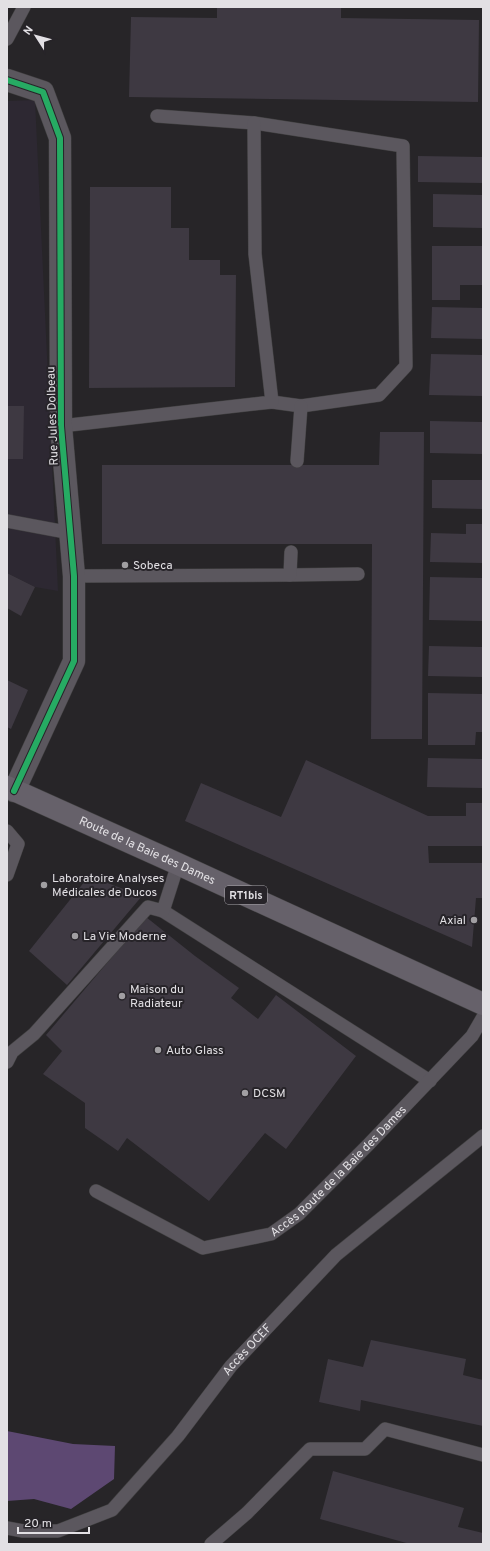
<svg xmlns="http://www.w3.org/2000/svg" width="490" height="1551" viewBox="0 0 490 1551" font-family="Overpass,sans-serif">
<style>
.built{fill:#2d2832}
.forest{fill:#5d4872}
.building{fill:#3e3942}
.lines{fill:none;stroke-linecap:round;stroke-linejoin:round}
.service-casing{stroke:#414041;stroke-width:14}
.minor-casing{stroke:#414041;stroke-width:23}
.primary-casing{stroke:#414041;stroke-width:23}
.service{stroke:#5b575e;stroke-width:13}
.minor{stroke:#5b575e;stroke-width:22}
.primary{stroke:#66616a;stroke-width:22}
.cycleway-casing{stroke:#272429;stroke-width:8}
.cycleway{stroke:#26ab63;stroke-width:6}
.poi-dot{fill:#a19fa2;stroke:#272429;stroke-width:1.5}
.labels{text-anchor:middle;stroke-width:4;stroke-linejoin:round;paint-order:stroke}
.shield{fill:#272429;stroke:#aaa8ac;stroke-width:1}
.shield-label{font-size:11px;font-weight:bold;fill:#e2e0e4}
.street-label{font-size:12px;fill:#e2e0e4;stroke:#272429}
.poi-label{font-size:12px;fill:#e2e0e4;stroke:#272429;text-anchor:start}
</style>
<rect width="100%" height="100%" fill="#272528"/>
<!-- built -->
<path class="built" d="M 35,100 L 58,591 L 35,587 L 7,573 L 7,101 Z"/>
<!-- forest -->
<path class="forest" d="M 7,1431 L 73,1444 L 115,1446 L 114,1479 L 71,1509 L 34,1499 L 7,1501 Z"/>
<!-- building -->
<path class="building" d="M 217,7 L 341,7 L 341,18 L 479,20 L 478,102 L 129,97 L 131,17 L 217,18 Z
M 418,156 L 483,157 L 483,183 L 418,182 Z
M 90,187 L 171,187 L 171,228 L 189,228 L 189,260 L 220,260 L 220,275 L 236,275 L 235,387 L 89,388 Z
M 433,194 L 483,195 L 483,228 L 433,227 Z
M 432,246 L 483,246 L 483,285 L 460,285 L 460,300 L 432,300 Z
M 432,307 L 483,308 L 483,339 L 431,338 Z
M 431,354 L 483,355 L 483,396 L 429,395 Z
M 7,406 L 24,406 L 23,459 L 7,459 Z
M 430,421 L 483,422 L 483,454 L 430,453 Z
M 380,432 L 424,432 L 422,739 L 371,739 L 372,544 L 102,544 L 102,465 L 379,465 Z
M 432,480 L 483,480 L 483,509 L 432,508 Z
M 466,524 L 483,524 L 483,563 L 430,562 L 431,533 L 466,534 Z
M 7,573 L 35,587 L 21,616 L 7,608 Z
M 430,577 L 483,578 L 483,621 L 429,620 Z
M 429,646 L 483,647 L 483,677 L 428,676 Z
M 7,680 L 28,690 L 11,729 L 7,727 Z
M 428,693 L 482,694 L 483,732 L 476,732 L 475,745 L 428,745 Z
M 428,758 L 483,759 L 483,788 L 427,787 Z
M 306,760 L 428,816 L 466,816 L 466,803 L 483,803 L 483,846 L 428,846 L 429,863 L 483,863 L 483,898 L 476,898 L 472,947 L 185,821 L 201,783 L 281,817 Z
M 89,876 L 142,896 L 67,985 L 29,951 Z
M 146,917 L 195,956 L 239,988 L 231,998 L 258,1019 L 276,995 L 356,1056 L 286,1149 L 265,1133 L 209,1201 L 127,1138 L 118,1151 L 85,1128 L 85,1103 L 43,1074 L 62,1051 L 46,1035 Z
M 371,1340 L 466,1359 L 463,1375 L 483,1380 L 483,1426 L 361,1400 L 360,1411 L 319,1402 L 328,1359 L 363,1367 Z
M 333,1471 L 464,1508 L 458,1527 L 483,1533 L 483,1544 L 410,1544 L 320,1519 Z"/>
<g class="lines">
<!-- service casing -->
<g class="service-casing">
<g id="service">
<path d="M 7,39 L 24,7"/>
<path d="M 157,116 L 254,123 L 403,146 L 406,366 L 379,395 L 301,406 L 272,402"/>
<path d="M 61,426 L 272,402 L 255,254 L 254,123"/>
<path d="M 297,461 L 301,406"/>
<path d="M 7,521 L 71,533"/>
<path d="M 290,575 L 358,574"/>
<path d="M 74,576 L 290,575 L 291,552"/>
<path d="M 7,831 L 18,844 L 7,875"/>
<path d="M 163,911 L 430,1081"/>
<path d="M 7,1062 L 12,1052 L 34,1034 L 148,907 L 163,911 L 178,864"/>
<path id="s1" d="M 96,1191 L 203,1248 L 271,1234 L 299,1214 L 368,1145 L 472,1036 L 483,1017"/>
<path id="s2" d="M 7,1528 L 23,1531 L 58,1531 L 112,1510 L 178,1436 L 231,1366 L 336,1255 L 483,1136"/>
<path d="M 211,1544 L 247,1513 L 310,1449 L 365,1449 L 385,1429 L 483,1455"/>
</g>
</g>
<!-- minor casing -->
<g class="minor-casing">
<path id="minor" d="M 7,80 L 43,92 L 60,138 L 61,426 L 74,576 L 74,661 L 14,791"/>
</g>
<!-- primary casing -->
<g class="primary-casing">
<g id="primary">
<path id="s3" d="M 7,787 L 178,864 L 483,1004"/>
</g>
</g>
<!-- service -->
<use href="#service" class="service"/>
<!-- minor -->
<use href="#minor" class="minor"/>
<!-- primary -->
<use href="#primary" class="primary"/>
<!-- cycleway casing -->
<g class="cycleway-casing">
<path id="cycleway" d="M 7,80 L 43,92 L 60,138 L 61,426 L 74,576 L 74,661 L 14,791"/>
</g>
<!-- cycleway -->
<use href="#cycleway" class="cycleway"/>
</g>
<!-- markers -->
<g class="poi-dot">
<circle cx="125" cy="565" r="4"/>
<circle cx="44" cy="885" r="4"/>
<circle cx="474" cy="920" r="4"/>
<circle cx="75" cy="936" r="4"/>
<circle cx="122" cy="996" r="4"/>
<circle cx="158" cy="1050" r="4"/>
<circle cx="245" cy="1093" r="4"/>
</g>
<g class="labels">
<!-- shield labels -->
<rect class="shield" x="225" y="886" width="42" height="18" rx="3"/>
<g class="shield-label">
<text x="246" y="899">RT1bis</text>
</g>
<!-- street labels -->
<g class="street-label">
<text transform="translate(52 416) rotate(-92)" y="4">Rue Jules Dolbeau</text>
<text dy="4" stroke="none"><textPath href="#s3" startOffset="154">Route de la Baie des Dames</textPath></text>
<text dy="4" stroke="none"><textPath href="#s1" startOffset="283">Accès Route de la Baie des Dames</textPath></text>
<text dy="4" stroke="none"><textPath href="#s2" startOffset="319">Accès OCEF</textPath></text>
</g>
<!-- poi labels -->
<g class="poi-label">
<text x="133" y="569">Sobeca</text>
<text x="52" y="882">Laboratoire Analyses<tspan x="52" dy="14">Médicales de Ducos</tspan></text>
<text x="466" y="924" text-anchor="end">Axial</text>
<text x="83" y="940">La Vie Moderne</text>
<text x="130" y="993">Maison du<tspan x="130" dy="14">Radiateur</tspan></text>
<text x="166" y="1054">Auto Glass</text>
<text x="253" y="1097">DCSM</text>
</g>
</g>
<!-- border -->
<rect width="490" height="1551" fill="none" stroke="#e2e0e4" stroke-width="16"/>
<!-- north arrow -->
<g transform="translate(36 36) rotate(306)" stroke="#272429" stroke-width="3" paint-order="stroke">
<path d="M0-3L7 15L0 10L-7 15Z" fill="#e2e0e4"/>
<text y="-6" font-size="11" font-weight="bold" text-anchor="middle" fill="#e2e0e4">N</text>
</g>
<!-- scale -->
<path d="M18 1527v6h71v-6" fill="none" stroke="#e2e0e4" stroke-width="2"/>
<text x="24" y="1527" font-size="12" fill="#e2e0e4" stroke="#272429" stroke-width="3" paint-order="stroke">20 m</text>
</svg>
